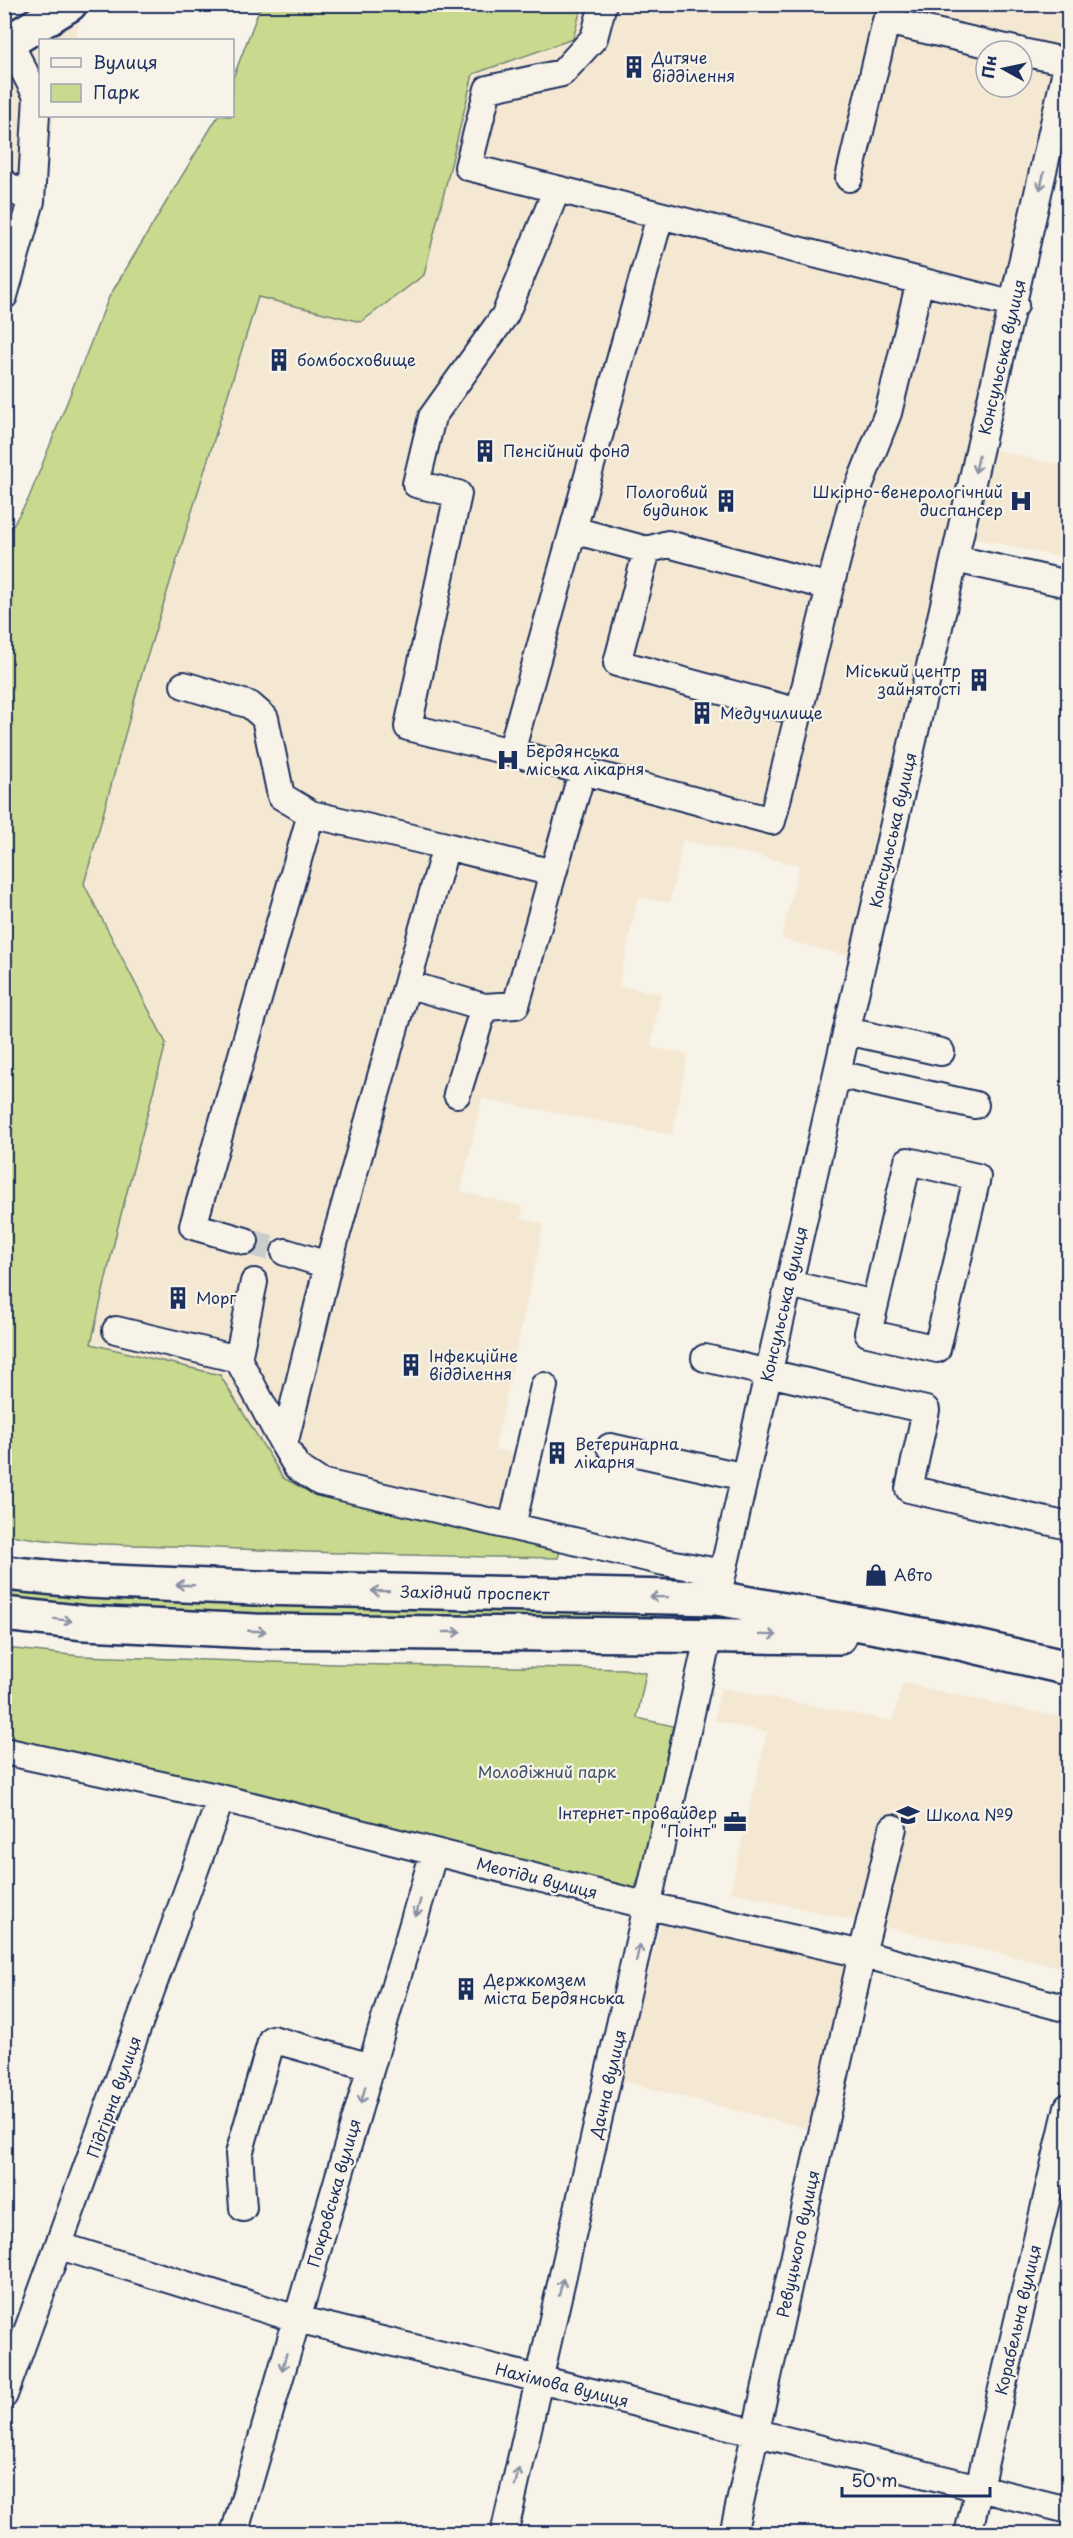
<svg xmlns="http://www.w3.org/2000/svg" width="1073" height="2538" viewBox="0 0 1073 2538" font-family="'Playpen Sans',sans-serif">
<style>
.built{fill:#f5e8d3;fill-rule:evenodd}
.green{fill:#c9da8e;stroke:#728476;stroke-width:1.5}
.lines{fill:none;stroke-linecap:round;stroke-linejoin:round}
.minor-tunnel{stroke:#cbcccc;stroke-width:26;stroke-dasharray:26 13;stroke-linecap:butt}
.minor-casing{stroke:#1b2f5e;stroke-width:30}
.major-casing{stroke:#1b2f5e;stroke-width:38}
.minor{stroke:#f7f3e8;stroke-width:26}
.major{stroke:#f7f3e8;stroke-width:33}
.oneway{stroke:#8991a3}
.labels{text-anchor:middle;stroke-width:4.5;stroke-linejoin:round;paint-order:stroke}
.poi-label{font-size:16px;fill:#1b2f5e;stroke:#f7f3e8;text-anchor:start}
.street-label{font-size:16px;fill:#1b2f5e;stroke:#f7f3e8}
.park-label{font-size:16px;fill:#3e5168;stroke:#f7f3e8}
</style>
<rect width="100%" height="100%" fill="#f7f3e8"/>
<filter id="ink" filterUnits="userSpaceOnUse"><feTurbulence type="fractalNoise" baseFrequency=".0167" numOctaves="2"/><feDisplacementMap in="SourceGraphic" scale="12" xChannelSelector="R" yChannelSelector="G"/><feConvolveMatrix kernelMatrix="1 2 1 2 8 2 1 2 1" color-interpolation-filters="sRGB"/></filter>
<g filter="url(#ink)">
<!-- built -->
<path class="built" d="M 582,5 L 1068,5 L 1068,30 L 853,957 L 781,939 L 799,865 L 683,840 L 670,903 L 638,897 L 619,985 L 661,994 L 651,1047 L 688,1054 L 672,1135 L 482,1099 L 461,1191 L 523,1207 L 521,1218 L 544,1224 L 495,1449 L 519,1455 L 500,1537 L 314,1494 L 284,1478 L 220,1375 L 91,1344 L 117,1230 L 84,884 L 140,680 L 258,297 L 361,322 L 450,171 L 473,74 L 573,39 ZM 986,51 L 1022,51 L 1022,87 L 986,87 Z
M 80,21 L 75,40 L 49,40 Z
M 40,46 L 40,116 L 55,116 L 5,307 L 5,69 Z
M 986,448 L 1068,467 L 1068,559 L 966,536 Z
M 902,1683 L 1068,1719 L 1068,1969 L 730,1892 L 767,1732 L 714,1721 L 721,1688 L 893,1721 Z
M 664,1911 L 851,1954 L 809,2129 L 621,2081 Z"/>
<!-- green -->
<path class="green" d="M 261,5 L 582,5 L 573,39 L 473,74 L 424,275 L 361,322 L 258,297 L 140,680 L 84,884 L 166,1043 L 117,1230 L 91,1344 L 220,1375 L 283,1478 L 314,1494 L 560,1551 L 558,1558 C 437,1556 316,1553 195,1547 C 131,1544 67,1546 5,1534 L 5,538 L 28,500 L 109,297 L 218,116 L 232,116 L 233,78 Z
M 4,1587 L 655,1608 L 655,1621 C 438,1618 221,1619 5,1600 Z
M 5,1648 L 80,1656 L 335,1664 L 624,1669 L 646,1673 L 637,1718 L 673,1726 L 644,1863 L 635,1888 L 614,1894 L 5,1751 Z"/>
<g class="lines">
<!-- minor-tunnel -->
<path class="minor-tunnel" d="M 245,1241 L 285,1252"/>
<!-- minor casing -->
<g class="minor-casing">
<path id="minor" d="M 1022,52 L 1068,62
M 849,178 L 886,21 L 1019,51
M 4,183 L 31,201
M 557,189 L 468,167 L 488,89 L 562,73 L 594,38 L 603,4
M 660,216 L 573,530 L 647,550 L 668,544 L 830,587 L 851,506 L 888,413 L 920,281
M 4,296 L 31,201 L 37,96 L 9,42
M 573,530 L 511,752 L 772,821 L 830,587
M 647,550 L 617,663 L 799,712
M 955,559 L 1068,584
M 184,685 L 250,705 L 265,718 L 281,796 L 311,814
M 511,752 L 408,727 L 458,494 L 416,484 L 432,417 L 505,315 L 557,189 L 1015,305
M 553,873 L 583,769
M 847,1031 L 941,1052
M 837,1074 L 975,1105
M 457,1094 L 484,1007
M 245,1241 L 193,1226 L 311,814 L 446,846
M 285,1252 L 328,1265
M 254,1282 L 238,1359 L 284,1445 L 328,1265 L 407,984 L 484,1007 L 516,1005 L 553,873 L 446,846 L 407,984
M 789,1284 L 875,1304 L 908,1161 L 977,1177 L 937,1349 L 868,1333 L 875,1304
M 116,1330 L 238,1359
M 705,1358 L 926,1410 L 909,1489 L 1068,1526
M 284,1445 L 297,1467 L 320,1482 L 664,1562 L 723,1573
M 610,1447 L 745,1477
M 512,1526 L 544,1386
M 717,1598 L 1068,62
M 4,1751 L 221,1798 L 649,1906 L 862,1954 L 1068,2009
M 243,2208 L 239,2154 L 272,2039 L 371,2067
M 60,2246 L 297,2319 L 1068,2510
M 4,2395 L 221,1798
M 234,2534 L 434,1852
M 504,2534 L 709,1634
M 733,2534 L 862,1954 L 893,1828
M 968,2534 L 1068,2107"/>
</g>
<!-- major casing -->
<g class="major-casing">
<path id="major" d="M 4,45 L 70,4
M 4,1573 L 88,1581 L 256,1588 L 717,1598 L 943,1639 L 1068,1668
M 4,1614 L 85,1623 L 255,1631 L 839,1637"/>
</g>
<!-- minor -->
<use href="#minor" class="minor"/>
<!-- major -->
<use href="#major" class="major"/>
</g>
<!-- one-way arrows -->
<defs><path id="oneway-shaft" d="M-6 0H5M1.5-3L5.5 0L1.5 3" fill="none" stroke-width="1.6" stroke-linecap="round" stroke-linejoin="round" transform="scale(1.5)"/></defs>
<g class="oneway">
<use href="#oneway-shaft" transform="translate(1042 181) rotate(103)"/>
<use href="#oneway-shaft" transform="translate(977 464) rotate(103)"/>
<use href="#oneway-shaft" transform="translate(185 1585) rotate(-178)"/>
<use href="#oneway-shaft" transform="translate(380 1591) rotate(-179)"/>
<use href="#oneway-shaft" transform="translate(659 1597) rotate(-179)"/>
<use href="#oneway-shaft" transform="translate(63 1620) rotate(7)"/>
<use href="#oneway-shaft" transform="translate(257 1631) rotate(2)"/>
<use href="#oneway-shaft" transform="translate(452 1632)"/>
<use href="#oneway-shaft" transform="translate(768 1635) rotate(1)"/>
<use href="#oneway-shaft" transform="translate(418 1908) rotate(106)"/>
<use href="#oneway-shaft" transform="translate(638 1953) rotate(-77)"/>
<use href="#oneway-shaft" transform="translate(363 2095) rotate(106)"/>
<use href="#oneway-shaft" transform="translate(561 2287) rotate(-77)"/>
<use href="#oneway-shaft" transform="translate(284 2362) rotate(106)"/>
<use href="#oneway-shaft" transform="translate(517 2477) rotate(-77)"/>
</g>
</g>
<!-- icons -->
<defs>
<g id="building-bare" transform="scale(1.8)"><path d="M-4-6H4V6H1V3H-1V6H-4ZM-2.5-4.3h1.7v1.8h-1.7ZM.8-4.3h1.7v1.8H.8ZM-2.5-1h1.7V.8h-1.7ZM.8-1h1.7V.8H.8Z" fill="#1b2f5e" stroke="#f7f3e8" stroke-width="2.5" paint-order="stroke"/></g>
<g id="hospital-bare" transform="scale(1.8)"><path d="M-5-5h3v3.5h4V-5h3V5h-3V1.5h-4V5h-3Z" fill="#1b2f5e" stroke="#f7f3e8" stroke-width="2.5" paint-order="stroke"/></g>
<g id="shop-bare" transform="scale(1.8)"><path d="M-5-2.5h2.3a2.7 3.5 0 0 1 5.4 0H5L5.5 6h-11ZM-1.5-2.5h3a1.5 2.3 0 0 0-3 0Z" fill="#1b2f5e" stroke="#f7f3e8" stroke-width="2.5" paint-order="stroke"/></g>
<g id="school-bare" transform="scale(1.8)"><path d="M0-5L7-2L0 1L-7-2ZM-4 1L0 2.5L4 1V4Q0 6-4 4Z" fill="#1b2f5e" stroke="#f7f3e8" stroke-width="2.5" paint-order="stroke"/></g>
<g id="office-bare" transform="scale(1.8)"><path d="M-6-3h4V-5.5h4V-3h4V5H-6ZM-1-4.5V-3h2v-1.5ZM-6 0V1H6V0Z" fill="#1b2f5e" stroke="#f7f3e8" stroke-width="2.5" paint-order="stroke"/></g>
</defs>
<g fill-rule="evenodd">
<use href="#building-bare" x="634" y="67"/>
<use href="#building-bare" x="279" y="360"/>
<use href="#building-bare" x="485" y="451"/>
<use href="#building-bare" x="726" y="501"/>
<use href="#hospital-bare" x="1021" y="501"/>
<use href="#building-bare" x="979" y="680"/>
<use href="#building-bare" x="702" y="713"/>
<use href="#hospital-bare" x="508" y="760"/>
<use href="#building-bare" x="178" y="1298"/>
<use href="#building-bare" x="411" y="1365"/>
<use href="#building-bare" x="557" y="1453"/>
<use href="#shop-bare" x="876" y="1575"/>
<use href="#school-bare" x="908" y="1815"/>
<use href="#office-bare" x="735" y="1822"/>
<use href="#building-bare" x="466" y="1989"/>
</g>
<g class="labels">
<!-- poi labels -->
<g class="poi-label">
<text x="652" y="64">Дитяче<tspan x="652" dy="18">відділення</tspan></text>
<text x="297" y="366">бомбосховище</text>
<text x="503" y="457">Пенсійний фонд</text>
<text x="708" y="498" text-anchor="end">Пологовий<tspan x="708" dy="18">будинок</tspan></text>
<text x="1003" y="498" text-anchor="end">Шкірно-венерологічний<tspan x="1003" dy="18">диспансер</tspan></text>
<text x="961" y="677" text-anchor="end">Міський центр<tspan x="961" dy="18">зайнятості</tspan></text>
<text x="720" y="719">Медучилище</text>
<text x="526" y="757">Бердянська<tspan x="526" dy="18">міська лікарня</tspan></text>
<text x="196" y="1304">Морг</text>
<text x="429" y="1362">Інфекційне<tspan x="429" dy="18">відділення</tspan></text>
<text x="575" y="1450">Ветеринарна<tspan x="575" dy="18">лікарня</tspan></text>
<text x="894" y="1581">Авто</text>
<text x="717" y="1819" text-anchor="end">Інтернет-провайдер<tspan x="717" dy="18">"Поінт"</tspan></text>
<text x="926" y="1821">Школа №9</text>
<text x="484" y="1986">Держкомзем<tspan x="484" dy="18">міста Бердянська</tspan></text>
</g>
<!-- street labels -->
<g class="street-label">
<text transform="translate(1002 357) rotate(-77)" y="6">Консульська вулиця</text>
<text transform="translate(893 830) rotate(-77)" y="6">Консульська вулиця</text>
<text transform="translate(784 1304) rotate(-77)" y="6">Консульська вулиця</text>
<text transform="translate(475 1593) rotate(1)" y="6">Західний проспект</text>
<text transform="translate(537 1878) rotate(14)" y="6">Меотіди вулиця</text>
<text transform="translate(608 2084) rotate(-77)" y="6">Дачна вулиця</text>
<text transform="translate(114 2097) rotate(-70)" y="6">Підгірна вулиця</text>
<text transform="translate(334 2193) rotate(-74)" y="6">Покровська вулиця</text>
<text transform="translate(798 2244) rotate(-78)" y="6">Ревуцького вулиця</text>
<text transform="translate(1018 2320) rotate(-77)" y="6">Корабельна вулиця</text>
<text transform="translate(562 2385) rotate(14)" y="6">Нахімова вулиця</text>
</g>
<!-- park labels -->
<g class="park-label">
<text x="547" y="1778">Молодіжний парк</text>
</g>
</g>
<!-- margin -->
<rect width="1073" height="2538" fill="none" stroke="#f7f3e8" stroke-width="24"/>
<rect x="12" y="12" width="1049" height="2514" fill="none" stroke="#1b2f5e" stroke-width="2" filter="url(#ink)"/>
<!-- legend -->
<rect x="39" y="39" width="195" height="78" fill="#f7f3e8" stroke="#9fa5b1" stroke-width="1.5"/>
<rect x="51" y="58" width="30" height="9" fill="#f7f3e8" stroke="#9fa5b1" stroke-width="1.5"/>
<text x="93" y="69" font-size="18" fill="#1b2f5e">Вулиця</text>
<rect x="51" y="84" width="30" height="18" fill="#c9da8e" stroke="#9fa5b1" stroke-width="1.5"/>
<text x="93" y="99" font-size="18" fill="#1b2f5e">Парк</text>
<!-- north arrow -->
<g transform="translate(1004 69) rotate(278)"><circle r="28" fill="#f7f3e8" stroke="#9fa5b1" stroke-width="1.5"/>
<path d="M0-4.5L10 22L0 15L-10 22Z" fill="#1b2f5e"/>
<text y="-9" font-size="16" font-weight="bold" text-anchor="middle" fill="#1b2f5e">Пн</text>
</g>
<!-- scale -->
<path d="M842 2487v9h148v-9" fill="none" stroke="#1b2f5e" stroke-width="3"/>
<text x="851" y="2487" font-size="18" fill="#1b2f5e" stroke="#f7f3e8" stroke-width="4.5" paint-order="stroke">50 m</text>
</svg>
